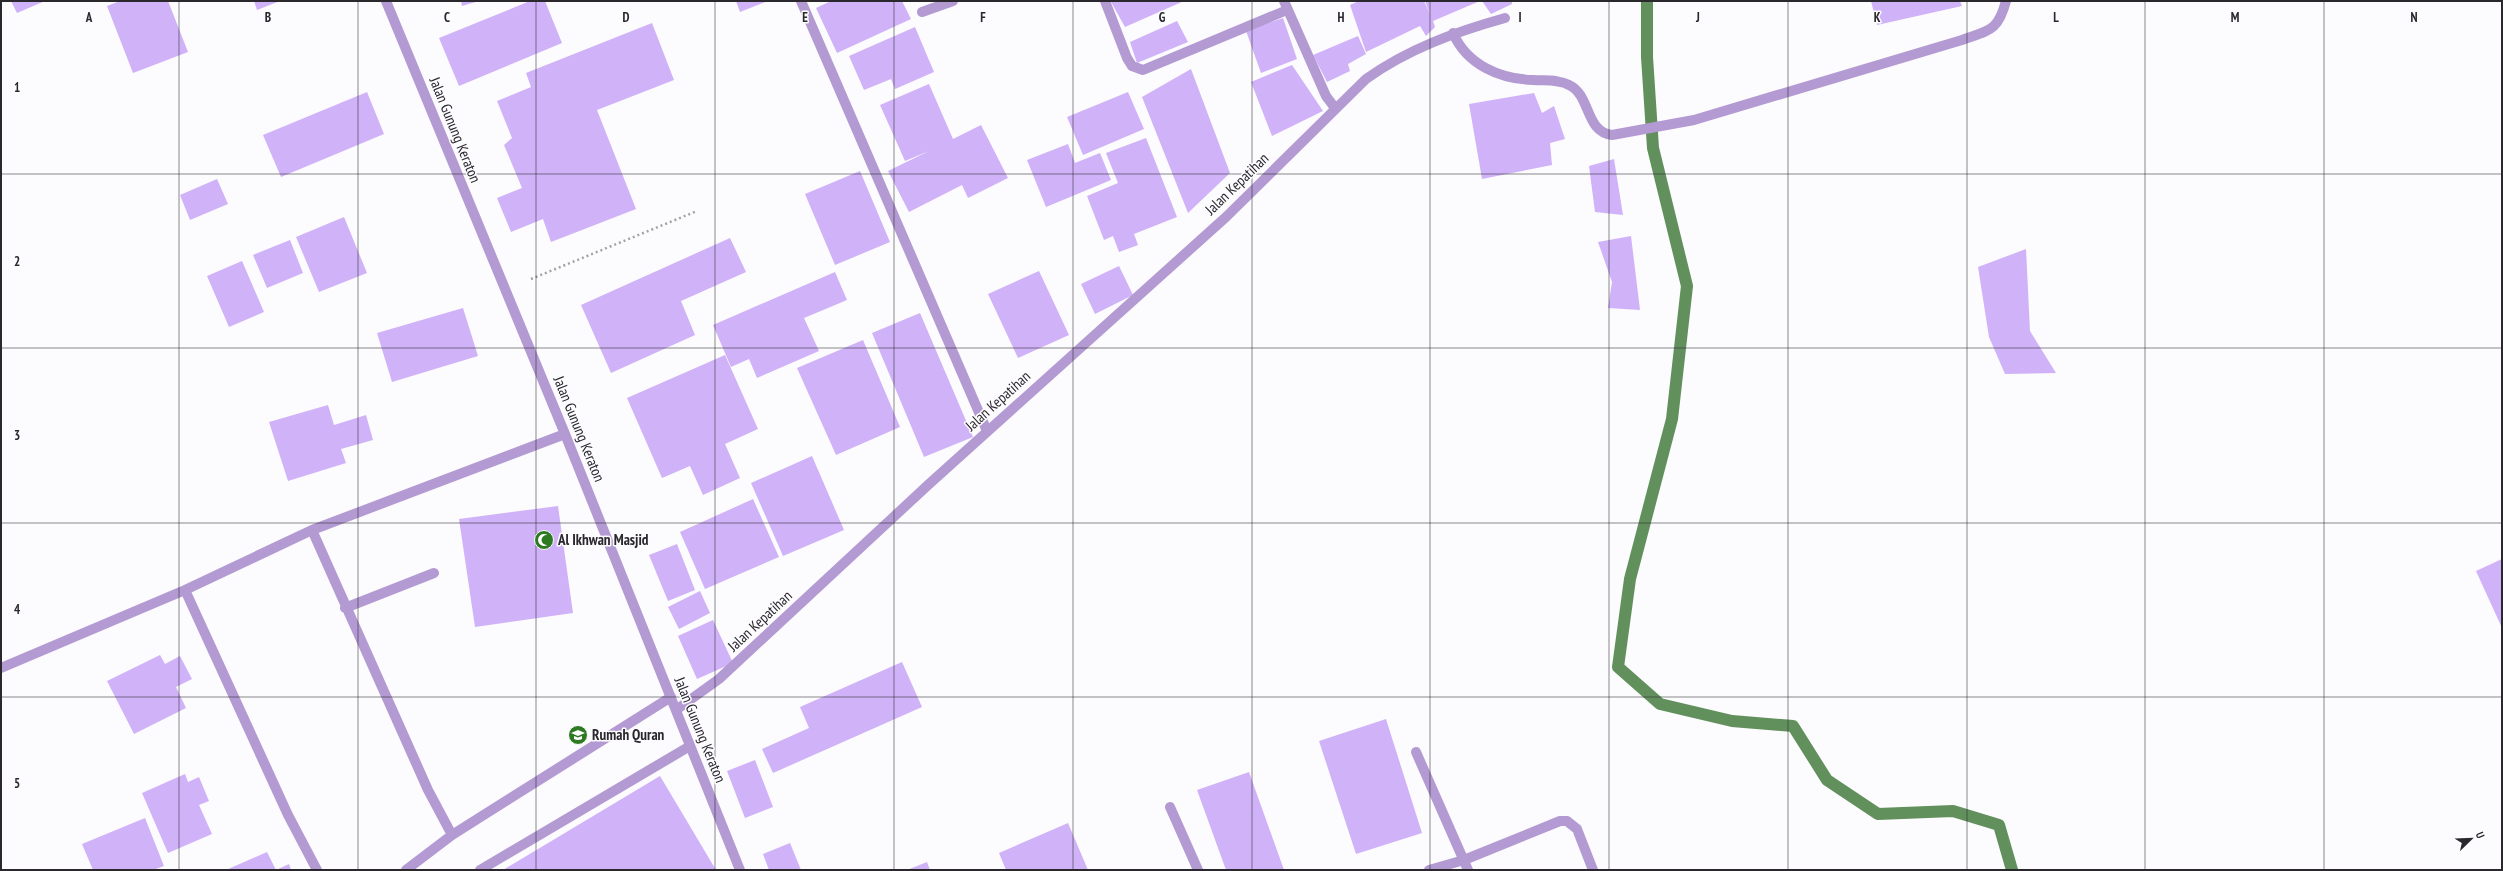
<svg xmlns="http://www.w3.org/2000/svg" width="2503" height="871" viewBox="0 0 2503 871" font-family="'PT Sans Narrow',sans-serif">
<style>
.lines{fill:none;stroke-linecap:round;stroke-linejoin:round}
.stream{stroke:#62905d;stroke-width:12}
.building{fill:#d0b2f8}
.path{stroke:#a3a2a5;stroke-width:2.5;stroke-dasharray:2 3;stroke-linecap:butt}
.minor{stroke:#b39ad2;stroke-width:10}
.grid{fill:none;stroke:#2a282d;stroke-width:1;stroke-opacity:0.55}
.labels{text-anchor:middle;stroke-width:3;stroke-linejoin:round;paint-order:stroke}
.street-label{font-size:15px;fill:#2a282d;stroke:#fcfbfe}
.poi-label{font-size:15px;font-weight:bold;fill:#2a282d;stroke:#fcfbfe;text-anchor:start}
.grid-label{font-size:13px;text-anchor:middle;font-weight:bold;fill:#2a282d;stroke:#fcfbfe;stroke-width:3;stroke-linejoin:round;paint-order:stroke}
</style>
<rect width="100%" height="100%" fill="#fcfbfe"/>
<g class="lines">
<!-- stream -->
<path class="stream" d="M 1647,1 L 1647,57 L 1653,148 L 1687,286 L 1672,419 L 1630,579 L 1618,667 L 1660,704 L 1732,721 L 1793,726 L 1827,780 L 1878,814 L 1953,811 L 1999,825 L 2012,870"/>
</g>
<!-- building -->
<path class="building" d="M 11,1 L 45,1 L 17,13 Z
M 120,1 L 168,1 L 188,52 L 133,73 L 107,6 Z
M 254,1 L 280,1 L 257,10 Z
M 461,1 L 479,1 L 462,6 Z
M 530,1 L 545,1 L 562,43 L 459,86 L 439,38 Z
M 736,1 L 768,1 L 740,12 Z
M 831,1 L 902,1 L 911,19 L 837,53 L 816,8 Z
M 1114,1 L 1184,1 L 1125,27 L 1111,2 Z
M 1359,1 L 1424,1 L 1430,14 L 1425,1 L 1480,1 L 1433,21 L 1435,27 L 1426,36 L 1420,26 L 1366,52 L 1350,5 Z
M 1482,1 L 1512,1 L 1512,4 L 1491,14 Z
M 1871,1 L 1960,1 L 1962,6 L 1877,25 Z
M 1283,18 L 1297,59 L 1261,73 L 1246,31 Z
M 1177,21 L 1188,42 L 1137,63 L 1130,42 Z
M 652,23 L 674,80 L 597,110 L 636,209 L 551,242 L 543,219 L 511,232 L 497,198 L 522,188 L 504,145 L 512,138 L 497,101 L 531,87 L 526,73 Z
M 915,27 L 934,72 L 895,89 L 891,79 L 864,90 L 849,56 Z
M 1358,36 L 1366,54 L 1348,64 L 1350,71 L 1327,82 L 1313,55 Z
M 1292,65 L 1323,111 L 1272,136 L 1251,82 Z
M 1191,69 L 1230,173 L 1188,213 L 1142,97 Z
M 929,84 L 953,139 L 981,125 L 1008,178 L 968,198 L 962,185 L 909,212 L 888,171 L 929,151 L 905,161 L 880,105 Z
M 367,92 L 384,134 L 281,177 L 263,135 Z
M 1128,92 L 1144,129 L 1083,155 L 1067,117 Z
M 1534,93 L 1542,113 L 1554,106 L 1565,139 L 1550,143 L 1552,165 L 1482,179 L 1469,104 Z
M 1146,138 L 1177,217 L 1134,234 L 1138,245 L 1119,252 L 1113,236 L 1104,240 L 1087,196 L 1118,183 L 1106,153 Z
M 1068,144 L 1075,163 L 1100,153 L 1111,180 L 1046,207 L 1027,160 Z
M 1614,159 L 1623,215 L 1595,212 L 1589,166 Z
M 860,171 L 890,242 L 835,265 L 805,194 Z
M 217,179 L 228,204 L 190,220 L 180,195 Z
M 344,217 L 367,273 L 319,292 L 296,237 Z
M 1631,236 L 1640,310 L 1608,308 L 1612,282 L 1598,242 Z
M 730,238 L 746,272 L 681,301 L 695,335 L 611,373 L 581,305 Z
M 290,240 L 303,273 L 267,288 L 253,255 Z
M 2026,249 L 2030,331 L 2056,373 L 2005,374 L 1989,337 L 1978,267 Z
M 242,261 L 264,312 L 229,327 L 207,276 Z
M 1119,266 L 1133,295 L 1095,314 L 1081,284 Z
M 1039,271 L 1069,335 L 1018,358 L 988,294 Z
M 835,272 L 847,300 L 804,318 L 819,351 L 757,378 L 749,359 L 731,367 L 713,325 Z
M 463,308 L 478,356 L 392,382 L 377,333 Z
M 920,313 L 973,437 L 924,457 L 872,333 Z
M 863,340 L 900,427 L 836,455 L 797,368 Z
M 725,355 L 758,429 L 725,444 L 740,478 L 703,495 L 690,466 L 662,478 L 627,398 Z
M 328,405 L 334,425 L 366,415 L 373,440 L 341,449 L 346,463 L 288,481 L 269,422 Z
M 812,456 L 844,530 L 783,556 L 751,483 Z
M 753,499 L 779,557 L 705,589 L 680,532 Z
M 558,506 L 573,613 L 475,627 L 459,519 Z
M 677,544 L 695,590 L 668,601 L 649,555 Z
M 2502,559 L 2502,628 L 2476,571 Z
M 700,591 L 710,613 L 679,629 L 668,607 Z
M 713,620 L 733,663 L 697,679 L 678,636 Z
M 160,655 L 165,664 L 180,656 L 192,679 L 176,687 L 186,708 L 134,734 L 107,681 Z
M 902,662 L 922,707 L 773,773 L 762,749 L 809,728 L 800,707 Z
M 1386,719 L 1422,833 L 1356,854 L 1319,741 Z
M 755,760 L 773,807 L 745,818 L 727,771 Z
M 1249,772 L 1284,870 L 1226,870 L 1197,790 Z
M 185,774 L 188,782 L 199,777 L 209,801 L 199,805 L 212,834 L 168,853 L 142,793 Z
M 660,776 L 716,870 L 503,870 Z
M 145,818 L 164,866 L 153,870 L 93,870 L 82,844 Z
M 1068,823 L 1088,870 L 1006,870 L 999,853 Z
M 790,843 L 801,870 L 769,870 L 763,854 Z
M 267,852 L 276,870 L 226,870 Z
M 927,862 L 930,870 L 907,870 Z
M 289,864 L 291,870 L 276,870 Z"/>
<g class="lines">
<!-- path -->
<path class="path" d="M 531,279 L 697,211"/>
<!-- minor -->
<path class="minor" d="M 386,1 L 565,434 L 740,870
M 801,1 L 987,431
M 1105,1 L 1127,58 L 1132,66 L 1143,70 L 1287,10
M 1284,1 L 1326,96 L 1335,108
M 922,12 L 953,1
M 1453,33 C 1467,65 1500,79 1533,80 C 1545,81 1558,79 1569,85 C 1591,95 1585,132 1612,135 L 1694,120 L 1962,40 C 1990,30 1998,31 2006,1
M 312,530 L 428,790 L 452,835 L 406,870
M 185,590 L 288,815 L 317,870
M 345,608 L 434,573
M 1,668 L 185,590 L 312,530 L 565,434
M 676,710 L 719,679 L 928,485 L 1226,217 L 1366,79 C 1408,49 1455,32 1505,18
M 1416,752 L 1468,870
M 1170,807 L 1198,870
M 452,835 L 671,697
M 480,870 L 690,746
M 1429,870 L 1464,860 L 1560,821 L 1567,821 L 1577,829 L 1593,870"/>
</g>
<!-- grid -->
<path class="grid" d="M 179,1 L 179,870M 358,1 L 358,870M 536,1 L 536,870M 715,1 L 715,870M 894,1 L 894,870M 1073,1 L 1073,870M 1252,1 L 1252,870M 1430,1 L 1430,870M 1609,1 L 1609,870M 1788,1 L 1788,870M 1967,1 L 1967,870M 2145,1 L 2145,870M 2324,1 L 2324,870M 1,174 L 2502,174M 1,348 L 2502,348M 1,523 L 2502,523M 1,697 L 2502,697"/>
<!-- icons -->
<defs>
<g id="mosque-disc" transform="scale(1)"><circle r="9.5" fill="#2d7a23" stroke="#fcfbfe"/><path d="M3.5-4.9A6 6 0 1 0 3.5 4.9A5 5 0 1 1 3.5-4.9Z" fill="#fff"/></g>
<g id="school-disc" transform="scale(1)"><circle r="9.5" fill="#2d7a23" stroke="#fcfbfe"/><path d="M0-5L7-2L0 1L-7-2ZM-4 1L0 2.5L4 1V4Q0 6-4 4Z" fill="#fff"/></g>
</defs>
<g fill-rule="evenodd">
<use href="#mosque-disc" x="544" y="540"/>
<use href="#school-disc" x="578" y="735"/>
</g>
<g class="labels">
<!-- street labels -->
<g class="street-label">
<text transform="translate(455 130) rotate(68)" y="5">Jalan Gunung Keraton</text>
<text transform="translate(1237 184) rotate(-44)" y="5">Jalan Kepatihan</text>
<text transform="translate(998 401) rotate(-42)" y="5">Jalan Kepatihan</text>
<text transform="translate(579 429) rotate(68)" y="5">Jalan Gunung Keraton</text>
<text transform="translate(760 621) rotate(-43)" y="5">Jalan Kepatihan</text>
<text transform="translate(700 730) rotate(68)" y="5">Jalan Gunung Keraton</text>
</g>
<!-- poi labels -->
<g class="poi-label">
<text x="558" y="545">Al Ikhwan Masjid</text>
<text x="592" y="740">Rumah Quran</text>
</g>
</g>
<g class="grid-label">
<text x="89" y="22">A</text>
<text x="268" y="22">B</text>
<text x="447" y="22">C</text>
<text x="626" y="22">D</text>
<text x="805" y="22">E</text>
<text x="983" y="22">F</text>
<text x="1162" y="22">G</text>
<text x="1341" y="22">H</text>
<text x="1520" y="22">I</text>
<text x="1698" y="22">J</text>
<text x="1877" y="22">K</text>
<text x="2056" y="22">L</text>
<text x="2235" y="22">M</text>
<text x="2414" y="22">N</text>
<text x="17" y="92">1</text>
<text x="17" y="266">2</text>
<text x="17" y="440">3</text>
<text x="17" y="614">4</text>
<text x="17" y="788">5</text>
</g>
<!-- border -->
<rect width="2503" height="871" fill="none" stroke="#2a282d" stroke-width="4"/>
<!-- north arrow -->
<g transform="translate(2471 839) rotate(67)" stroke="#fcfbfe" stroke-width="3" paint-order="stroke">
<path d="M0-3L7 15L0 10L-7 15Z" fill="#2a282d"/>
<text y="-6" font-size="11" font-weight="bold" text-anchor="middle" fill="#2a282d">U</text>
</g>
</svg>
